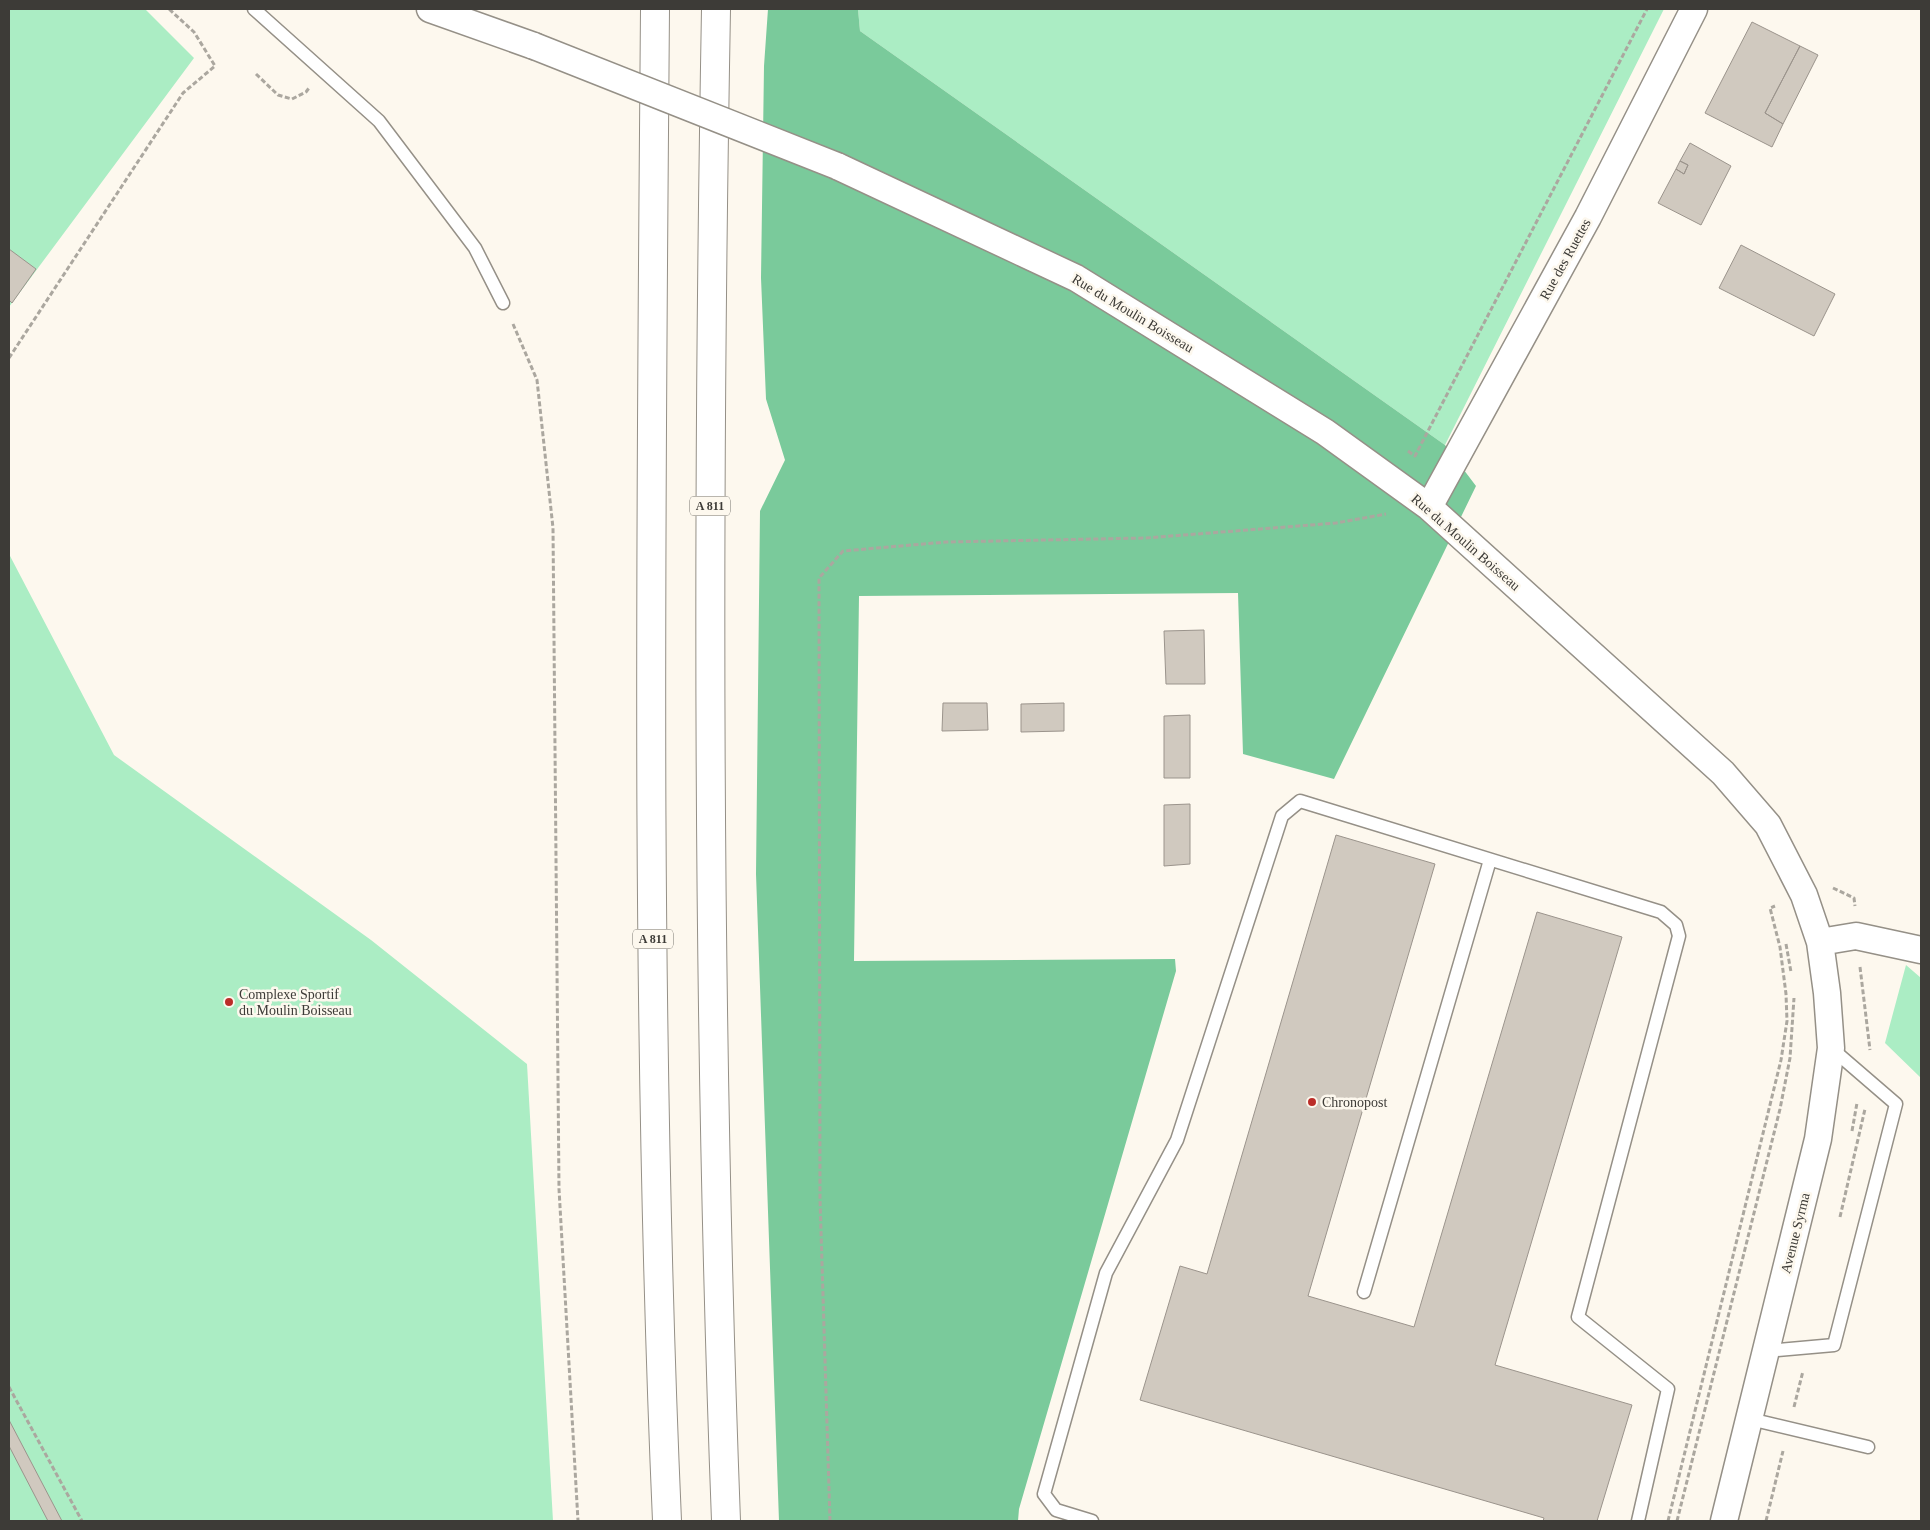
<svg xmlns="http://www.w3.org/2000/svg" width="1930" height="1530" viewBox="0 0 1930 1530" font-family="Georgia,serif">
<style>
.green{fill:#abedc4}
.forest{fill:#7aca9b}
.building{fill:#d0c9bf;stroke:#9b948c}
.lines{fill:none;stroke-linecap:round;stroke-linejoin:round}
.lane-casing{stroke:#959087;stroke-width:15}
.street-casing{stroke:#959087;stroke-width:29}
.highway-casing{stroke:#959087;stroke-width:30}
.path{stroke:#aba79f;stroke-width:3;stroke-dasharray:5 2.5;stroke-linecap:butt}
.lane{stroke:#fff;stroke-width:12}
.street{stroke:#fff;stroke-width:26}
.highway{stroke:#fff;stroke-width:28}
.street-bridge-casing{stroke:#959087;stroke-width:29;stroke-linecap:butt}
.street-bridge{stroke:#fff;stroke-width:26}
.poi-dot{fill:#bb2d29;stroke:#fdf8ee;stroke-width:2}
.labels{text-anchor:middle;stroke-width:5;stroke-linejoin:round;paint-order:stroke}
.shield{fill:#fdf8ee;stroke:#77746e;stroke-width:1}
.shield-label{font-size:12px;font-weight:bold;fill:#3d3b37}
.street-label{font-size:14px;fill:#3d3b37;stroke:#fdf8ee}
.poi-label{font-size:14px;fill:#3d3b37;stroke:#fdf8ee;text-anchor:start}
</style>
<rect width="100%" height="100%" fill="#fdf8ee"/>
<!-- green -->
<path class="green" d="M 9,9 L 145,9 L 194,58 L 9,307 Z
M 858,9 L 1664,9 L 1445,445 L 860,31 Z
M 9,554 L 114,755 L 371,940 L 527,1064 L 553,1521 L 9,1521 Z
M 1906,965 L 1921,978 L 1921,1078 L 1885,1043 Z"/>
<!-- forest -->
<path class="forest" d="M 768,9 L 858,9 L 860,31 L 1445,445 L 1476,486 L 1334,779 L 1243,754 L 1238,593 L 859,596 L 854,961 L 1175,959 L 1176,971 L 1019,1509 L 1018,1521 L 779,1521 L 756,874 L 760,511 L 785,460 L 766,399 L 761,278 L 764,66 Z"/>
<!-- building -->
<path class="building" d="M 1752,22 L 1800,46 L 1765,113 L 1783,124 L 1772,147 L 1705,113 Z
M 1800,46 L 1818,55 L 1783,124 L 1765,113 Z
M 1690,143 L 1731,166 L 1701,225 L 1658,203 L 1676,169 L 1684,174 L 1688,165 L 1680,161 Z
M 1680,161 L 1688,165 L 1684,174 L 1676,169 Z
M 1741,245 L 1835,294 L 1814,336 L 1719,288 Z
M 9,249 L 36,269 L 12,303 L 9,300 Z
M 1204,630 L 1205,684 L 1166,684 L 1164,631 Z
M 943,703 L 987,703 L 988,730 L 942,731 Z
M 1064,703 L 1064,731 L 1021,732 L 1021,704 Z
M 1190,715 L 1190,778 L 1164,778 L 1164,716 Z
M 1190,804 L 1190,864 L 1164,866 L 1164,805 Z
M 1336,835 L 1435,864 L 1308,1296 L 1414,1327 L 1537,912 L 1622,937 L 1495,1365 L 1632,1405 L 1597,1521 L 1543,1521 L 1544,1518 L 1140,1400 L 1180,1266 L 1207,1274 Z
M 9,1420 L 62,1521 L 48,1521 L 9,1446 Z"/>
<g class="lines">
<!-- lane casing -->
<g class="lane-casing">
<path id="lane" d="M 254,9 L 379,121 L 475,248 L 503,303
M 1364,1292 L 1490,860
M 1766,1351 L 1834,1345 L 1896,1104 L 1831,1048
M 1750,1419 L 1868,1447
M 1092,1521 L 1056,1510 L 1044,1494 L 1106,1273 L 1177,1140 L 1282,816 L 1300,801 L 1661,912 L 1676,925 L 1679,936 L 1578,1317 L 1668,1389 L 1638,1521"/>
</g>
<!-- street casing -->
<g class="street-casing">
<path id="street" d="M 430,9 L 534,46
M 837,166 L 1076,278 L 1325,432 L 1429,507 L 1723,773 L 1768,825 L 1804,895 L 1820,942 L 1856,936 L 1921,950
M 1429,507 L 1588,217 L 1694,9
M 1724,1521 L 1818,1139 L 1831,1048 L 1827,993 L 1820,942"/>
</g>
<!-- highway casing -->
<g class="highway-casing">
<path id="highway" d="M 655,9 C 651,513 645,1017 667,1521
M 716,9 C 707,513 707,1017 726,1521"/>
</g>
<!-- path -->
<path class="path" d="M 256,74 L 278,95 L 292,99 L 306,92 L 309,88
M 513,324 L 537,380 L 553,528 L 559,1189 L 578,1521
M 9,358 L 183,93 L 215,66 L 194,32 L 169,9
M 1408,451 L 1415,456 L 1647,9
M 1833,888 L 1854,898 L 1855,906
M 1786,944 L 1791,972
M 1860,967 L 1870,1050
M 1852,1131 L 1857,1103
M 1840,1217 L 1865,1109
M 9,1387 L 82,1521
M 1794,1407 L 1803,1371
M 830,1521 L 820,1199 L 819,578 L 843,551 L 946,542 L 1146,538 L 1336,523 L 1386,514
M 1668,1521 L 1781,1060 L 1787,1021 L 1786,994 L 1780,947 L 1770,908 L 1775,906
M 1677,1521 L 1780,1109 L 1790,1058 L 1794,998
M 1766,1521 L 1783,1451"/>
<!-- lane -->
<use href="#lane" class="lane"/>
<!-- street -->
<use href="#street" class="street"/>
<!-- highway -->
<use href="#highway" class="highway"/>
<!-- street-bridge casing -->
<g class="street-bridge-casing">
<path id="street-bridge" d="M 534,46 L 837,166"/>
</g>
<!-- street-bridge -->
<use href="#street-bridge" class="street-bridge"/>
</g>
<!-- markers -->
<g class="poi-dot">
<circle cx="229" cy="1002" r="5"/>
<circle cx="1312" cy="1102" r="5"/>
</g>
<g class="labels">
<!-- shield labels -->
<g class="shield">
<rect x="690" y="496.5" width="40" height="19" rx="4"/>
<rect x="633" y="929.5" width="40" height="19" rx="4"/>
</g>
<g class="shield-label">
<text x="710" y="510">A 811</text>
<text x="653" y="943">A 811</text>
</g>
<!-- street labels -->
<g class="street-label">
<text transform="translate(1565 259) rotate(-61)" y="5">Rue des Ruettes</text>
<text transform="translate(1133 313) rotate(31)" y="5">Rue du Moulin Boisseau</text>
<text transform="translate(1466 542) rotate(41)" y="5">Rue du Moulin Boisseau</text>
<text transform="translate(1795 1233) rotate(-76)" y="5">Avenue Syrma</text>
</g>
<!-- poi labels -->
<g class="poi-label">
<text x="239" y="999">Complexe Sportif<tspan x="239" dy="16">du Moulin Boisseau</tspan></text>
<text x="1322" y="1107">Chronopost</text>
</g>
</g>
<!-- border -->
<rect width="1930" height="1530" fill="none" stroke="#3d3b37" stroke-width="20"/>
</svg>
